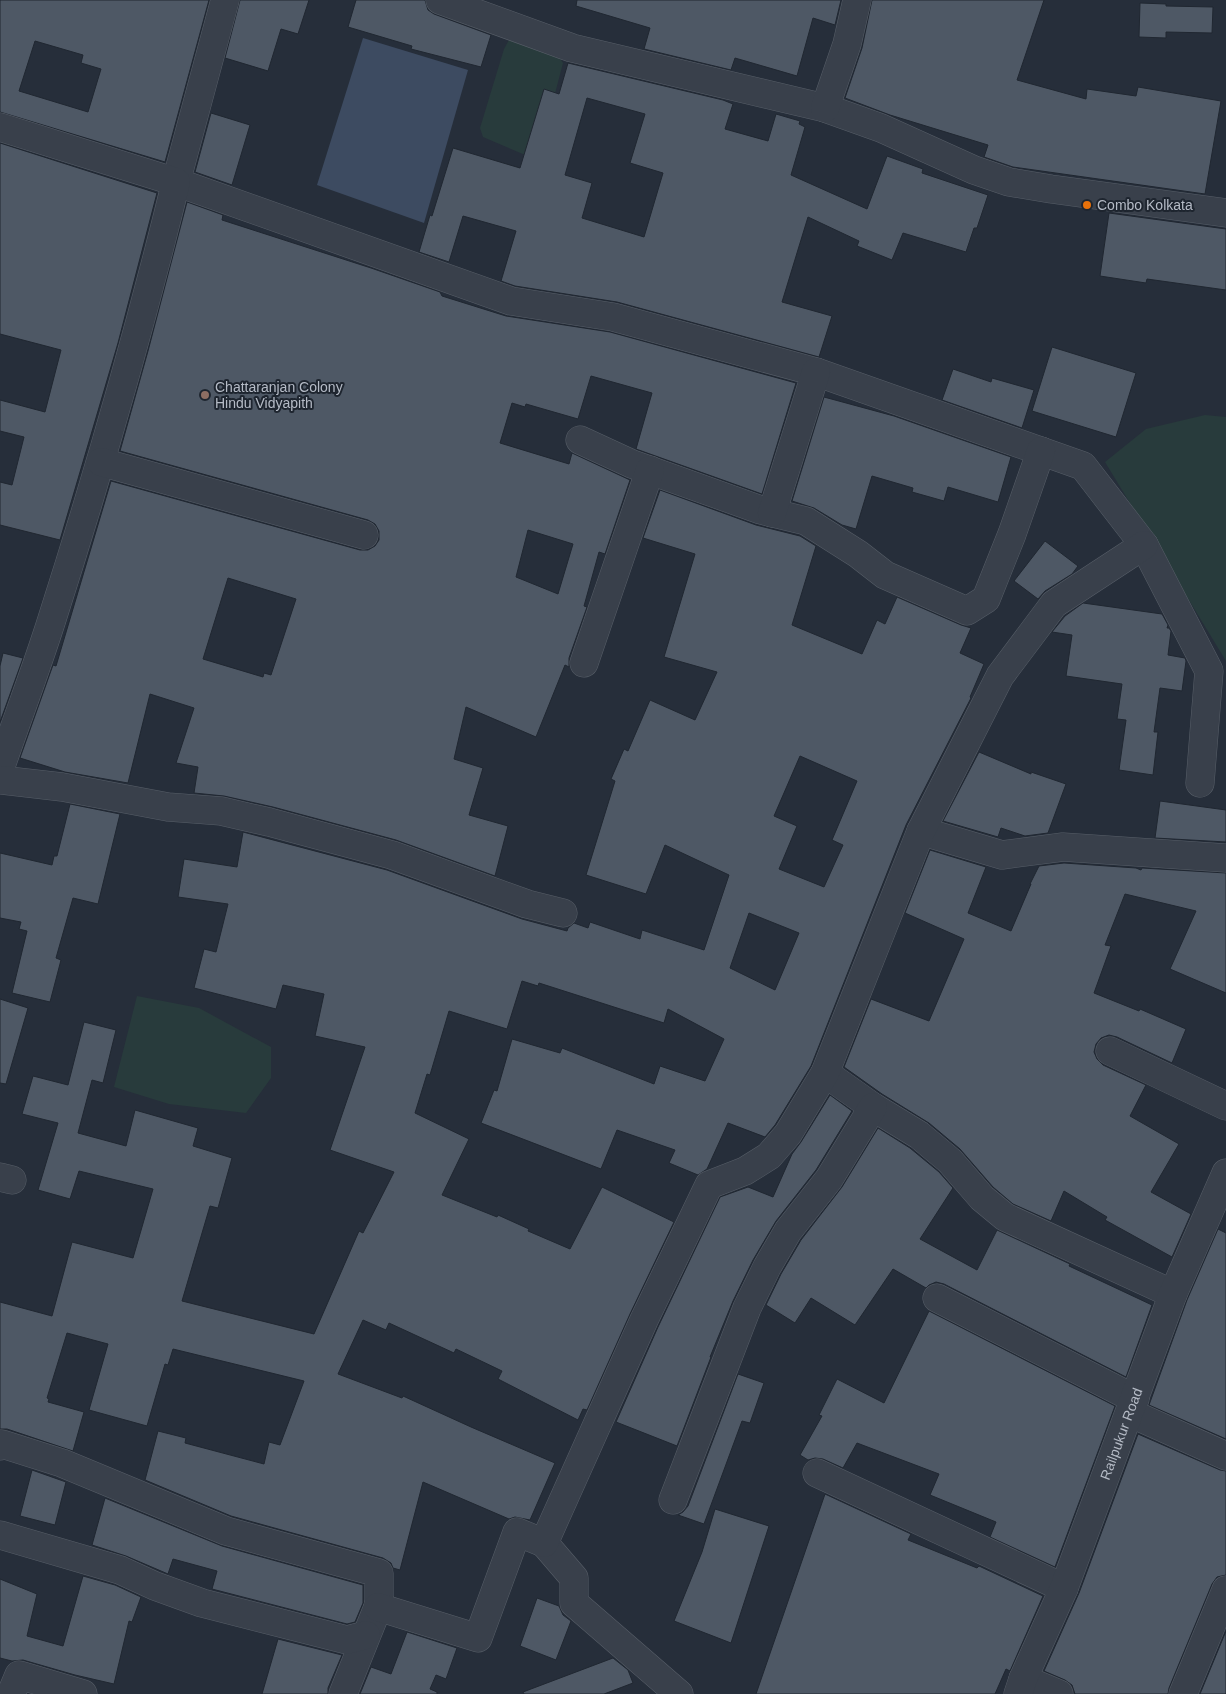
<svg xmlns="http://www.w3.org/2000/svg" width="1226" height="1694" viewBox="0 0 1226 1694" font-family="Helvetica,sans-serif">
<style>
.green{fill:#283b3c}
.water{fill:#3d4b61}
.building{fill:#4e5865;stroke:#202731;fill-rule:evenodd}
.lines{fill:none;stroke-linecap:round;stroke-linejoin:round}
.minor-casing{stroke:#575e68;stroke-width:29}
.minor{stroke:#39404b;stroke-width:28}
.food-dot{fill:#e8710a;stroke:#1e252f;stroke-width:2}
.education-dot{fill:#8d6e63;stroke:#1e252f;stroke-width:2}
.labels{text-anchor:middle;stroke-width:4;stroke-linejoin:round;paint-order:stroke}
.poi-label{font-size:14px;fill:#b5bbc6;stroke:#1e252f;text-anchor:start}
.street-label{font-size:14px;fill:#b5bbc6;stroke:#1e252f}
</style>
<rect width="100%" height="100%" fill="#262e3a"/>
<!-- green -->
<path class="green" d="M 509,40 L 557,54 L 563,63 L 541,147 L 530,157 L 483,137 L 480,128 L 504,49 Z
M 1205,415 L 1226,417 L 1226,661 L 1105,462 L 1146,429 Z
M 137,996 L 199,1008 L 271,1047 L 271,1078 L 246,1113 L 169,1104 L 114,1087 Z"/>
<!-- water -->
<path class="water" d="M 363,38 L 468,70 L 424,223 L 317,185 Z"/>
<!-- building -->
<path class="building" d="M 0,0 L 209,0 L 165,162 L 0,112 ZM 35,41 L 83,55 L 81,63 L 101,69 L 88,112 L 19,91 Z
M 240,0 L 309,0 L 298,34 L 281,29 L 268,71 L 225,58 Z
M 356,0 L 425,0 L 428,10 L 434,14 L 491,35 L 481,67 L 411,49 L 412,46 L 348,27 Z
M 577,0 L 841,0 L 835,25 L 813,18 L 797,76 L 735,58 L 731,70 L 644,49 L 650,28 L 576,6 Z
M 872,0 L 1044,0 L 1017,80 L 1086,99 L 1087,89 L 1136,96 L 1138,87 L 1221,101 L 1205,194 L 1013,167 L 984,157 L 988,145 L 890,115 L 845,98 L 862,48 Z
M 1140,3 L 1166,4 L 1166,6 L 1213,7 L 1212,33 L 1166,32 L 1166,38 L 1139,37 Z
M 568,63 L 723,100 L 733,104 L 725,129 L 768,141 L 776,114 L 800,121 L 799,124 L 805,127 L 791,175 L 867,209 L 887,156 L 923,169 L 922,173 L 988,195 L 977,228 L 974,228 L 966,252 L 903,233 L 892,260 L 857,246 L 859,241 L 808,217 L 782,302 L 832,316 L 819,357 L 617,302 L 515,286 L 501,281 L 516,231 L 463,216 L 449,262 L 419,252 L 430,215 L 432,216 L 453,148 L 520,168 L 544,89 L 559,94 ZM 587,98 L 645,114 L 630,163 L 663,173 L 644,237 L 582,218 L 592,183 L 565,175 Z
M 211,113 L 250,125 L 232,185 L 195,172 Z
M 0,143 L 157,193 L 118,343 L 60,540 L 0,525 L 0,482 L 12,485 L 24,437 L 0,431 L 0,400 L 45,412 L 61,350 L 0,334 Z
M 187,202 L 223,215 L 222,220 L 371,268 L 440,292 L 442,296 L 506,316 L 610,332 L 796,383 L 762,494 L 636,449 L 652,393 L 591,376 L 578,419 L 526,404 L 525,407 L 512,403 L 500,443 L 569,464 L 572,453 L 630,480 L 605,554 L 599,552 L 584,606 L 587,607 L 569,658 L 569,667 L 565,665 L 536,737 L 466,707 L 454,759 L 483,768 L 469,815 L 508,826 L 495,876 L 396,840 L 273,807 L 224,796 L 194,793 L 198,767 L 176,763 L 194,708 L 150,694 L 128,783 L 65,772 L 20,758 L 53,665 L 56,666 L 111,481 L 360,550 L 368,550 L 375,546 L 379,540 L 379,531 L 375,524 L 368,520 L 120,451 L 148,351 ZM 528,530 L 573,544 L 558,594 L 516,577 ZM 228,578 L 296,599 L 271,675 L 264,673 L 263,677 L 203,659 Z
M 1109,213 L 1226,229 L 1226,290 L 1147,279 L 1146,283 L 1100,276 Z
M 1052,347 L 1136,373 L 1116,437 L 1032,411 Z
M 953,369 L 991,382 L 992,378 L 1034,390 L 1022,428 L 942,400 Z
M 824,397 L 894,416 L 1011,457 L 998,502 L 948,487 L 944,501 L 912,492 L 913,488 L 872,476 L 856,529 L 842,525 L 814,508 L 792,501 Z
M 660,490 L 756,525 L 800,536 L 816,546 L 792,625 L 862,654 L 877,620 L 885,624 L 897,597 L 961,625 L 971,628 L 960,653 L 984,664 L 970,697 L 971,698 L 906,825 L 811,1066 L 775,1125 L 765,1137 L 728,1123 L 707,1169 L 698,1175 L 669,1163 L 675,1150 L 617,1130 L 601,1169 L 481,1123 L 494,1090 L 497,1091 L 512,1039 L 560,1053 L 562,1048 L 654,1084 L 660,1066 L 705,1081 L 724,1039 L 668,1009 L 664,1023 L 539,983 L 538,986 L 522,981 L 507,1029 L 449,1011 L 430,1075 L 427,1074 L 415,1113 L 469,1139 L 442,1195 L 497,1217 L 498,1215 L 529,1229 L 528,1231 L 570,1249 L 602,1187 L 674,1222 L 630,1314 L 587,1410 L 583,1409 L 578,1420 L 498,1379 L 502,1371 L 456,1349 L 454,1353 L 389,1323 L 386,1330 L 363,1320 L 338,1374 L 402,1398 L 403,1396 L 471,1427 L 555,1463 L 530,1520 L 515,1517 L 509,1519 L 423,1482 L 400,1570 L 393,1568 L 391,1563 L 383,1558 L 231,1516 L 145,1480 L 158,1431 L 186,1438 L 185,1443 L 264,1464 L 269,1442 L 280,1445 L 304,1381 L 173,1349 L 168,1365 L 165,1364 L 147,1426 L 89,1410 L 108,1344 L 67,1333 L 47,1398 L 49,1399 L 48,1402 L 84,1412 L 73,1451 L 7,1429 L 0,1429 L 0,1302 L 52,1316 L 72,1242 L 133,1258 L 153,1189 L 79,1171 L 70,1199 L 38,1190 L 58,1123 L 22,1114 L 33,1076 L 68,1085 L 84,1022 L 116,1030 L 103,1083 L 92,1080 L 78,1133 L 126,1146 L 135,1110 L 198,1128 L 193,1146 L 232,1158 L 218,1208 L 210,1206 L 182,1301 L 314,1334 L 359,1231 L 363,1233 L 394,1172 L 330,1150 L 365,1047 L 315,1036 L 324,994 L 283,985 L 276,1009 L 194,988 L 204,949 L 216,952 L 228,904 L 178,897 L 184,859 L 237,867 L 243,832 L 387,870 L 522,919 L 567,931 L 568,928 L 574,923 L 588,928 L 590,922 L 640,939 L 642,930 L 704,950 L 729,875 L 665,845 L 646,894 L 586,875 L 615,781 L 611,779 L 624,749 L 628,751 L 650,700 L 695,720 L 717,672 L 664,657 L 695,554 L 643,538 ZM 800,756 L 857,781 L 832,840 L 843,845 L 824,887 L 779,869 L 797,826 L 774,816 ZM 749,913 L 799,933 L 775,990 L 730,968 Z
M 1045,541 L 1078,566 L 1072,574 L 1045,591 L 1038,599 L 1014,581 Z
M 1083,603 L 1162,614 L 1168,625 L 1167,628 L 1169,628 L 1171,631 L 1168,655 L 1185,658 L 1186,661 L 1182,691 L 1160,688 L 1154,732 L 1158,732 L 1153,775 L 1119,770 L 1126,720 L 1117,719 L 1122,684 L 1066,676 L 1072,635 L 1052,632 L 1065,616 Z
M 3,653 L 23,658 L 0,722 L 0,666 Z
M 979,752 L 1031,774 L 1031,772 L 1066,784 L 1048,833 L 1025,836 L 1001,828 L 998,837 L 943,821 Z
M 1160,801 L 1226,810 L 1226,842 L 1155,838 Z
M 70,804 L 120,814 L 98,904 L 73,898 L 56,958 L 61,960 L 50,1002 L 12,993 L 27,931 L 19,929 L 21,922 L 0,918 L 0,853 L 52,865 L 54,856 L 57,856 Z
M 930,850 L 986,867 L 968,913 L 1011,931 L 1031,884 L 1030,884 L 1039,866 L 1064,863 L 1136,868 L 1141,870 L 1142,868 L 1226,873 L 1226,993 L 1170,969 L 1196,911 L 1125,894 L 1105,945 L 1111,946 L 1094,993 L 1139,1011 L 1140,1009 L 1186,1029 L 1172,1063 L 1117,1037 L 1109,1035 L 1101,1038 L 1096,1044 L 1094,1052 L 1097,1059 L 1103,1065 L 1146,1085 L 1130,1116 L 1179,1144 L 1151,1192 L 1191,1214 L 1172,1257 L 1105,1220 L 1107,1217 L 1064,1191 L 1051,1221 L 1013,1204 L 993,1187 L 960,1149 L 929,1123 L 882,1094 L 844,1067 L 871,999 L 929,1021 L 964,939 L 905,913 Z
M 0,999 L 28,1008 L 6,1084 L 0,1083 Z
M 830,1095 L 852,1111 L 816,1170 L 776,1221 L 753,1260 L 733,1301 L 710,1357 L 711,1357 L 677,1446 L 616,1422 L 658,1327 L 720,1197 L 748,1187 L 773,1197 L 792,1154 L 801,1142 Z
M 878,1128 L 910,1148 L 939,1172 L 953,1188 L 920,1239 L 977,1270 L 997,1230 L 1070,1264 L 1069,1266 L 1152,1305 L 1126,1377 L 944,1284 L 936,1282 L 929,1285 L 926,1288 L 893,1269 L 855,1325 L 811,1298 L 795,1323 L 766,1305 L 781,1274 L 801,1240 L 842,1187 Z
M 1218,1229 L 1226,1233 L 1226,1439 L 1149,1405 L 1187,1300 Z
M 929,1311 L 1115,1406 L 1055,1567 L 990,1537 L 996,1522 L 930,1495 L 939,1474 L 857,1443 L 843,1468 L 823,1459 L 815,1458 L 808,1460 L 800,1455 L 822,1416 L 819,1415 L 837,1379 L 884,1403 Z
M 738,1374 L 764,1383 L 750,1423 L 742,1421 L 704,1524 L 678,1515 L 683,1512 L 688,1506 Z
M 1138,1434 L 1220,1470 L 1226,1471 L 1226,1575 L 1217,1577 L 1212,1584 L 1169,1688 L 1168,1694 L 1075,1694 L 1072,1685 L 1065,1680 L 1044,1671 L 1079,1593 Z
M 32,1470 L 66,1482 L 55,1525 L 20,1516 Z
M 825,1494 L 911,1534 L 908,1540 L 977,1568 L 979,1566 L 1043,1596 L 1010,1671 L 1006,1669 L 995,1694 L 756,1694 Z
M 105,1498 L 222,1546 L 363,1585 L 363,1603 L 355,1622 L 347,1624 L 212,1589 L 217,1571 L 173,1559 L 168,1574 L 126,1556 L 92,1545 Z
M 715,1509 L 769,1526 L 731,1643 L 674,1621 L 702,1552 Z
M 83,1576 L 115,1585 L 141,1597 L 132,1622 L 129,1621 L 114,1684 L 75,1675 L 23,1660 L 12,1661 L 0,1658 L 0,1579 L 37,1594 L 27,1636 L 63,1646 Z
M 537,1598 L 559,1606 L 563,1615 L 571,1621 L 556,1660 L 520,1646 Z
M 1226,1631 L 1226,1694 L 1200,1694 Z
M 407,1632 L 457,1648 L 446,1679 L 436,1675 L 430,1689 L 437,1692 L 437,1694 L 360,1694 L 371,1667 L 391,1674 Z
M 278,1639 L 342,1655 L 328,1688 L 328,1694 L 262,1694 Z
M 613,1658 L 628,1670 L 633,1683 L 604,1694 L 524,1694 L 523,1692 Z"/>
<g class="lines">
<!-- minor casing -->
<g class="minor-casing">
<g id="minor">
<path d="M 225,0 L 176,182 L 511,301 L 613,317 L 816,372 L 1083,466 L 1144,545 L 1209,671 L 1200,783"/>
<path d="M 440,0 L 572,48 L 825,108 L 881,128 L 974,170 L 1009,182 L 1051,189 L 1226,213"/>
<path d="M 825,108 L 847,44 L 857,0"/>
<path d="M 0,127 L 176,182 C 140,329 98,475 52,619 C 36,670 17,719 0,769"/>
<path d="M 580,440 L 632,464 L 761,510 L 806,521 L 858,554 L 885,575 L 967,611 L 986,599 L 1012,534 L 1041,451"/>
<path d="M 101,462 L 364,535"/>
<path d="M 772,513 L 816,372"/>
<path d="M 584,663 L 650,470"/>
<path d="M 0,780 L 62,787 L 168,807 L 221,811 L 269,822 L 392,855 L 527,904 L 563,913"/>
<path d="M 921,831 L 1002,855 L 1063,847 L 1226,858"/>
<path d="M 1110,1051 L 1226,1106"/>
<path d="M 825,1073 L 873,1107 L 919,1135 L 950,1161 L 982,1198 L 1005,1217 L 1173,1294"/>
<path d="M 0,1177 L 12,1180"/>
<path d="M 937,1298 L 1135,1399"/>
<path d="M 1130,1413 L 1226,1456"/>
<path d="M 0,1446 L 2,1444 L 62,1463 L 226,1531 L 379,1573 L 379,1600 L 378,1607 L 343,1694"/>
<path d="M 817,1473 L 1064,1588"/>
<path d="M 673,1500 L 747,1308 L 767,1267 L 788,1231 L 829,1179 L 873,1107"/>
<path d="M 0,1535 L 120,1570 L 155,1586 L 202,1603 L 347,1640 L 366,1635"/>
<path d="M 544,1543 L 574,1578 L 574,1603 L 679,1694"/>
<path d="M 378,1607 L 478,1638 L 517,1532 L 544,1543 L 644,1320 L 709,1185 L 745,1171 L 769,1156 L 788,1134 L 825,1073 L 921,831 L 1000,676 L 1054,604 L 1144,545"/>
<path d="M 1023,1679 L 1059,1694"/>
<path d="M 11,1694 L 19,1675 L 83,1694"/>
<path id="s1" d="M 1018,1694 L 1023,1679 L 1064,1588 L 1173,1294 L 1226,1173"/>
<path d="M 1183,1694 L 1226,1590"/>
</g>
</g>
<!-- minor -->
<use href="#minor" class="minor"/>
</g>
<!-- markers -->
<circle class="food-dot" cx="1087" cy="205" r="5"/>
<circle class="education-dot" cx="205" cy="395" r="5"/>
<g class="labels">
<!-- poi labels -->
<g class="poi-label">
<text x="1097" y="210">Combo Kolkata</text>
<text x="215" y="392">Chattaranjan Colony<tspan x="215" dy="16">Hindu Vidyapith</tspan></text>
</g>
<!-- street labels -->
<g class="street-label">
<text dy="5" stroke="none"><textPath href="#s1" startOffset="280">Railpukur Road</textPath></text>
</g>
</g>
</svg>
